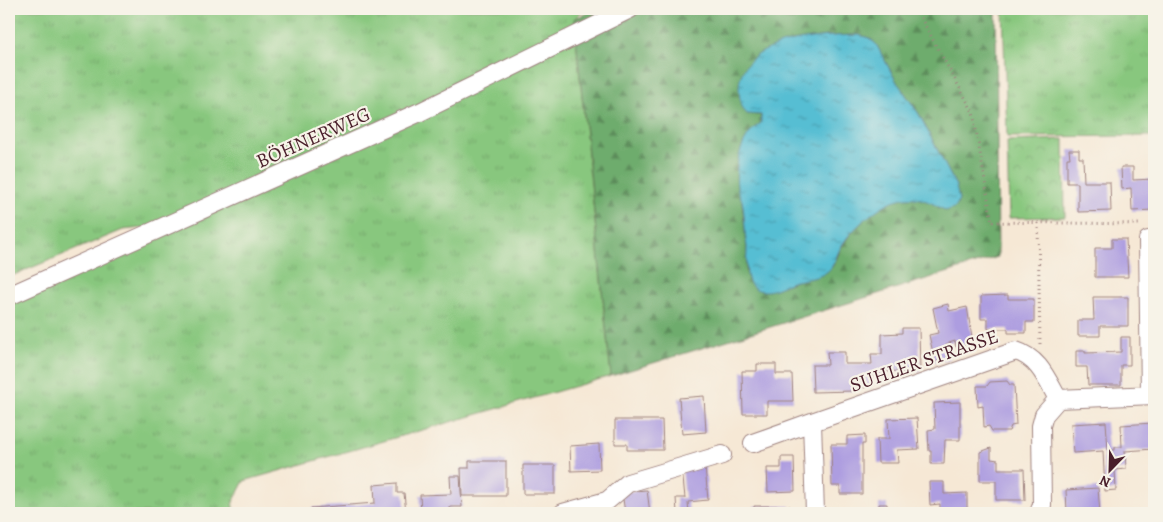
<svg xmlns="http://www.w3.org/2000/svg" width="1163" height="522" viewBox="0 0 1163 522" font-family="Alegreya,serif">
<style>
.grass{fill:url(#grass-tufts);stroke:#697354}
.forest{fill:url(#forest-firs);stroke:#5c664c;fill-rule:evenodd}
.park{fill:url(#park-crowns);stroke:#697354}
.water{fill:url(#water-ripples);stroke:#506e7f}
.building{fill:#ad9de0}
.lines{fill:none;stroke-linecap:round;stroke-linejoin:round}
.minor-casing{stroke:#a08480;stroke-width:20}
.path{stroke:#a08480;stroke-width:3;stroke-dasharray:1 4;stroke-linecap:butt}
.minor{stroke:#fff;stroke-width:18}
.labels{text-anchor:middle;stroke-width:4.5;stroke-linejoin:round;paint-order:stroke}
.street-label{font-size:20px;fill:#4a1f2b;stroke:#f7f3e8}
</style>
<defs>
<pattern id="grass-tufts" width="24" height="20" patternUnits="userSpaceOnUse" patternTransform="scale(1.25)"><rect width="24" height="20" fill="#88c77e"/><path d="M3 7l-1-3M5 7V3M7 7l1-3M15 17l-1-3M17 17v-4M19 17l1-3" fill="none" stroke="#77aa6d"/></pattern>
<pattern id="forest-firs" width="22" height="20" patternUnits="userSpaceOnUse" patternTransform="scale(1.25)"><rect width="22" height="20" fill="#6eac6d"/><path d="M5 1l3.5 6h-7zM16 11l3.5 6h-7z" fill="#5c8b5a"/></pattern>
<pattern id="park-crowns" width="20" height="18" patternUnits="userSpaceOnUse" patternTransform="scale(1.25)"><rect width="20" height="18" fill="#88c77e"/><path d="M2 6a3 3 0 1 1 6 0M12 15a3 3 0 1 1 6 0" fill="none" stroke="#77aa6d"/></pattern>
<pattern id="water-ripples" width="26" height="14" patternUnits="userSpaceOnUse" patternTransform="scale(1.25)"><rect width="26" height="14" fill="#56bed3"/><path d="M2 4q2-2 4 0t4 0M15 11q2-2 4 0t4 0" fill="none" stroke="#499aab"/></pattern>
</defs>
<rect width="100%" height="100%" fill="#f7f3e8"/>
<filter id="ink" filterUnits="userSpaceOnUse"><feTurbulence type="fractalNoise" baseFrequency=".02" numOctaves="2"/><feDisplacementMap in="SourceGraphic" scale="10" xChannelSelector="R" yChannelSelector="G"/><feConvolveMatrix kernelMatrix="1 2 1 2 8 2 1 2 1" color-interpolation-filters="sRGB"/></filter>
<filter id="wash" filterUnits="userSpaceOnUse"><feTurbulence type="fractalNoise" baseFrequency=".0096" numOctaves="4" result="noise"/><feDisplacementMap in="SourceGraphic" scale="20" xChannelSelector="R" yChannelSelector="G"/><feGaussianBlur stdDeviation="1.12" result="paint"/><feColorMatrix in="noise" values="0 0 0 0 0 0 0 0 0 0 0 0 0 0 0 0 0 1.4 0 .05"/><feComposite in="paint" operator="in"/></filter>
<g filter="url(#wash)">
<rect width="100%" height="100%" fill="#f6e8d5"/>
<!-- grass -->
<path class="grass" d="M 9,9 L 585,9 L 574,19 L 611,376 L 244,481 L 233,502 L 233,513 L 9,513 L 9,304 L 189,223 L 123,230 L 9,277 Z
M 1003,9 L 1154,9 L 1154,136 L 1007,137 Z"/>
<!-- forest -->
<path class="forest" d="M 596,9 L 996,9 L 998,257 L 611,376 L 574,19 ZM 859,35 L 869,38 L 876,44 L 895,79 L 919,114 L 956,186 L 946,211 C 917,192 897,193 870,215 C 860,224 851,232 844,243 C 839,250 837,261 832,267 C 822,277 805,278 793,282 C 787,284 781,287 775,289 L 746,273 L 747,248 L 742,201 L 754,128 L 761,123 L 761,115 L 747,114 L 792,41 L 826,36 Z"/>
<!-- park -->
<path class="park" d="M 1064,139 L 1065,217 L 1009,218 L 1007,141 Z"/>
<!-- water -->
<path class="water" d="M 859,35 L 869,38 L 876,44 L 895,79 L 919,114 L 956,186 L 959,200 L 956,207 L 946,211 C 914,191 896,194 868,217 C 858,225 849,234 842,245 C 837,253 835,265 828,271 C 819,279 803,279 792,282 C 784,285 776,290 767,291 C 741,292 747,264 747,247 C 746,241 745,234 745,228 C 744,219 744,210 742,201 C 741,197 738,192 737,187 C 734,164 741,136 761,123 L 761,115 L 747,114 C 740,107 739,95 739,86 C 742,37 824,36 859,35 Z"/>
<g id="blocks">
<!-- building -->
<path class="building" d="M 1069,150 L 1079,150 L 1079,158 L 1083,158 L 1084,182 L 1110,182 L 1111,211 L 1078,212 L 1078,183 L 1067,183 L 1067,158 L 1070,158 Z
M 1121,167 L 1133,167 L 1133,180 L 1154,179 L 1154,210 L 1132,211 L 1131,188 L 1122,189 Z
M 1112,239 L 1126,239 L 1128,277 L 1095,277 L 1095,248 L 1112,248 Z
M 1008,295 L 1008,299 L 1034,299 L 1034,322 L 1026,322 L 1026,333 L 1008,333 L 1008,329 L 988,329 L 988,319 L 981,319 L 981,296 Z
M 1093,297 L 1128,297 L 1128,326 L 1100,326 L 1100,336 L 1078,336 L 1078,320 L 1094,320 Z
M 948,304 L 949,311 L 967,307 L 973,343 L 956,347 L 955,341 L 946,344 L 949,359 L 935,362 L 929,335 L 938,333 L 933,308 Z
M 902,328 L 919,328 L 920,371 L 898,373 L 898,371 L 884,372 L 884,375 L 872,375 L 872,387 L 854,388 L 854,391 L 813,392 L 812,365 L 828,365 L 827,352 L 845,352 L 845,364 L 872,364 L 871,354 L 882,354 L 882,334 L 902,333 Z
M 1121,337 L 1130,337 L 1130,365 L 1121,365 L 1121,385 L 1088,385 L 1087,367 L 1076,367 L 1076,351 L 1085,351 L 1085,353 L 1121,352 Z
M 757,364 L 776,364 L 776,374 L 792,374 L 793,401 L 767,401 L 767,414 L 743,414 L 742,371 L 757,371 Z
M 1007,381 L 1010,385 L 1014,385 L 1016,425 L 1011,426 L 1009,431 L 992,431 L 989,426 L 984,427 L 983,406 L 978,407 L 977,386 L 987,386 L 990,382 Z
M 704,396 L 706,432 L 682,434 L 679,398 Z
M 960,402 L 960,440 L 945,440 L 944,464 L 931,464 L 931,451 L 929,451 L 928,430 L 935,429 L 934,403 Z
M 917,418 L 919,449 L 897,450 L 898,463 L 878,463 L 877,439 L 889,439 L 888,419 Z
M 615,420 L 662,420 L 663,450 L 627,450 L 627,444 L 615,444 Z
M 1106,422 L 1108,450 L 1115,450 L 1115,447 L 1122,447 L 1121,425 L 1153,423 L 1154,449 L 1125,451 L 1126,469 L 1115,470 L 1116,490 L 1105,491 L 1103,451 L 1073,453 L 1071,424 Z
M 865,435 L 865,444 L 862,444 L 862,494 L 840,494 L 840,486 L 832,486 L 831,444 L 847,444 L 847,436 Z
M 599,444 L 600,470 L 571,471 L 570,446 Z
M 991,448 L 991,459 L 998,460 L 998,469 L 1024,469 L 1025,500 L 996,500 L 996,481 L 980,481 L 980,452 Z
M 781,457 L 794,457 L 795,491 L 768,492 L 767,468 L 781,468 Z
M 469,461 L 506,461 L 506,496 L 462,496 L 461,468 L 469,468 Z
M 523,465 L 555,465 L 555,494 L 523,494 Z
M 705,466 L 708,500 L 688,502 L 689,513 L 677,513 L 676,498 L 685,498 L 682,468 Z
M 450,476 L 460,476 L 462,507 L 450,507 L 451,513 L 421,513 L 420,495 L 451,494 Z
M 929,482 L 944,482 L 944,494 L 967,493 L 967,513 L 940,513 L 940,504 L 930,505 Z
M 397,483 L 397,493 L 404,493 L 406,513 L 311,513 L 311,508 L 375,503 L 374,485 Z
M 1098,488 L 1100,513 L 1067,513 L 1066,490 Z
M 647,490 L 650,513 L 625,513 L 622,492 Z
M 879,504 L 887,504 L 887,513 L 879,513 Z
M 754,506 L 790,506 L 790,513 L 754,513 Z"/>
</g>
</g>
<g filter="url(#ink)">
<use href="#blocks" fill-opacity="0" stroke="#a08480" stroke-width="1"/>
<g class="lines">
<!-- minor casing -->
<g class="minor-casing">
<path id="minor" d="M 9,296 L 420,112 L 630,9
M 1150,395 L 1148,240 L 1154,240
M 1058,399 L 1154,395
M 753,443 L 812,422
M 563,513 L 607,501 L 628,483 L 722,455
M 815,513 L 812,422 L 1016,351 C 1039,358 1047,380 1058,399 L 1044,415 L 1041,426 L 1042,505 L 1039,513"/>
</g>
<!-- path -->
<path class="path" d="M 916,9 L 973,112 L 992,222 L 1140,224 L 1141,226
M 1038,223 L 1040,345"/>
<!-- minor -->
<use href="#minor" class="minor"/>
</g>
</g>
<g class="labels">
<!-- street labels -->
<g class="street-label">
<text transform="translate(313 137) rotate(-24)" y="7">BÖHNERWEG</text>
<text transform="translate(924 360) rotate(-19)" y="7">SUHLER STRASSE</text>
</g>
</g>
<!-- margin -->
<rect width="1163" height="522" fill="none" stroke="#f7f3e8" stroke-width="30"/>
<!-- north arrow -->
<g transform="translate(1110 470) rotate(203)" stroke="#f7f3e8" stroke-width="4" paint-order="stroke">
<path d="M0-4L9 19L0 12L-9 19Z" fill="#4a1f2b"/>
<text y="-8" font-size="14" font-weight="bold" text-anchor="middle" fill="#4a1f2b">N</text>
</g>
</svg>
